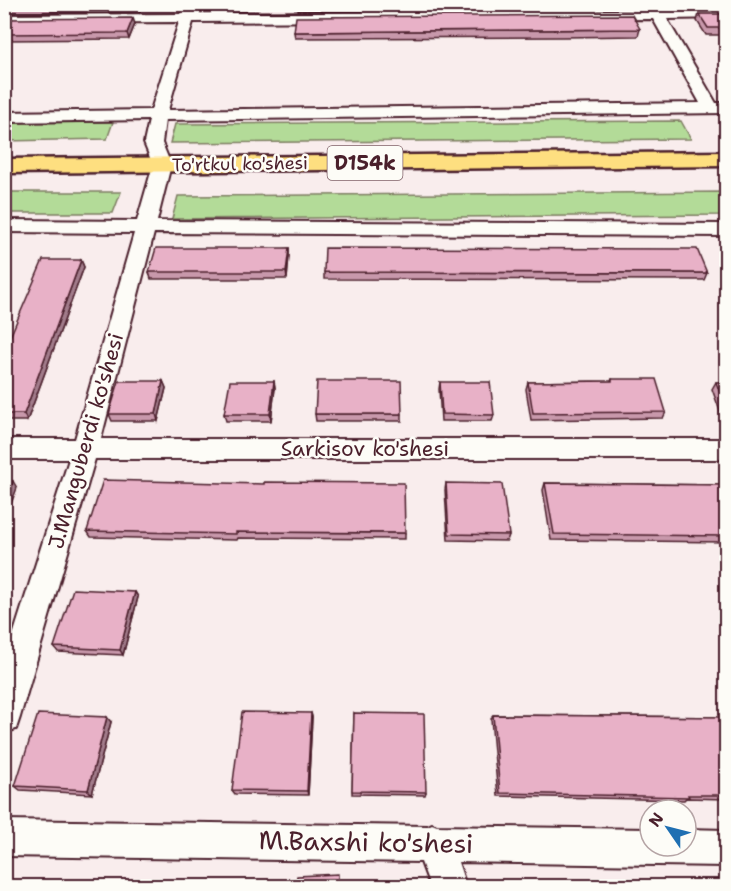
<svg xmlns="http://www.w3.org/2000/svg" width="731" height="891" viewBox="0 0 731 891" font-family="'Shantell Sans',sans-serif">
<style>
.green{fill:#b3db98;stroke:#7e7d62;stroke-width:1.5}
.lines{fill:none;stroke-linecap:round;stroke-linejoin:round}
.minor-casing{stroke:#4a1f2b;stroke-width:4}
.primary-casing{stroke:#4a1f2b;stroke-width:5}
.minor{fill:#fdfcf7;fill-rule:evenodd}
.primary{fill:#fedf80;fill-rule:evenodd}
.wall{fill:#c898ab;stroke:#4a1f2b;stroke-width:1.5}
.shaded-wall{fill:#a27c8b;stroke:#4a1f2b;stroke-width:1.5}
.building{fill:#e8b1c7;stroke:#4a1f2b;stroke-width:1.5}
.labels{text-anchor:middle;stroke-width:5;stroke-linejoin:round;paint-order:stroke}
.far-street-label{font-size:18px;fill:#4a1f2b;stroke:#fdfcf7}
.shield{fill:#fdfcf7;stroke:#806168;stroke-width:1.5}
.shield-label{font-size:20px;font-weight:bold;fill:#4a1f2b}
.street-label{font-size:21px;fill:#4a1f2b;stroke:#fdfcf7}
.near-street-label{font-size:26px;fill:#4a1f2b;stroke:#fdfcf7}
</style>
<rect width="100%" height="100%" fill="#f9eded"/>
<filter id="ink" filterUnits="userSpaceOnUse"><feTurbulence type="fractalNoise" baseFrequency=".0167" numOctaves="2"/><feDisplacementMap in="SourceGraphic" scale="12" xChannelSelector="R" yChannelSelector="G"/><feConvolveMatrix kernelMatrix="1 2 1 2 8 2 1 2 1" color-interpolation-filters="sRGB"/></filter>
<g filter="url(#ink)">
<!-- green -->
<path class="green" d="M 681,121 L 691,139 L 170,143 L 175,124 Z
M 113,122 L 107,139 L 5,141 L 5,123 Z
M 4,192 L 121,192 L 113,213 L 5,213 Z
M 726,192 L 726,215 L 172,219 L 178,196 Z"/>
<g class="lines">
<!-- minor casing -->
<g class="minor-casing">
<path id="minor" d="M 184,4 L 198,4 L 195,13 L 649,10 L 645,4 L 659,4 L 662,10 L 726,10 L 726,18 L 667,19 L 716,103 L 726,103 L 726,113 L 165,120 L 162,143 L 171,165 L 157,221 L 726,224 L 726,236 L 154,233 L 101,439 L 726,439 L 726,459 L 95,459 L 20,717 L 16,729 L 4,733 L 4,664 L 69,459 L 4,459 L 4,439 L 75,439 L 134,233 L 4,232 L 4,220 L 137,221 L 153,165 L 144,143 L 149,120 L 4,122 L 4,112 L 151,110 L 179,22 L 4,23 L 4,15 L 181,14 ZM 653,19 L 700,103 L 168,110 L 193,22 Z
M 4,820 L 428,826 L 432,824 L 437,826 L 650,829 L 650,846 L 686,846 L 686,829 L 726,830 L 726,866 L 458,862 L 466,886 L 430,886 L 421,862 L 4,856 Z"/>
</g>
<!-- primary casing -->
<g class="primary-casing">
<path id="primary" d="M 726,152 L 726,166 L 4,173 L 4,159 Z"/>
</g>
<!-- minor -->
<use href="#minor" class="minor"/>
<!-- primary -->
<use href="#primary" class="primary"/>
</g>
<!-- wall -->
<path class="wall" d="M 4,4 L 143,4 L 140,12 L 4,13 Z
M 297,4 L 623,4 L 623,8 L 298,10 Z
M 687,4 L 726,4 L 726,8 L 689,8 Z
M 699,14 L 726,14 L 726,35 L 706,35 L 697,21 Z
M 4,19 L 135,24 L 129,39 L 4,40 Z
M 640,29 L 638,36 L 563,37 L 295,38 L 294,32 Z
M 289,248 L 289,255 L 287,279 L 151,279 L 149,272 Z
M 81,260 L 84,267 L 27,421 L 4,421 L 4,351 Z
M 324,272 L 707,273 L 704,280 L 324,279 Z
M 612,379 L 666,412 L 663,418 L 531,420 L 526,389 L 528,382 L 611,381 Z
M 163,381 L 166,388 L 158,421 L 112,421 L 109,414 Z
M 274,381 L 275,388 L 271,421 L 226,421 L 224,414 Z
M 440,382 L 494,415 L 492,421 L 441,421 L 439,389 Z
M 716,382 L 726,382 L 726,422 L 724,422 L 712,389 Z
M 315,414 L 402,414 L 402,421 L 316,421 Z
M 446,483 L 509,535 L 507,541 L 448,540 L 445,490 Z
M 545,483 L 726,485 L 726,542 L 551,540 L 543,490 Z
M 87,531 L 405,533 L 405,539 L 238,538 L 237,540 L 91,537 Z
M 135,592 L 138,597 L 123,655 L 58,652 L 54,647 Z
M 311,713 L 312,717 L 308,795 L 235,794 L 232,790 Z
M 354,713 L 426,792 L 425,795 L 352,794 Z
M 493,715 L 726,717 L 726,799 L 686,798 L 684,800 L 498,796 L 491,719 Z
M 111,722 L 92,794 L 20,790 L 15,786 Z"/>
<!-- shaded-wall -->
<path class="shaded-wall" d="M 139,4 L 143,4 L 140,12 L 139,6 Z
M 133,18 L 135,24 L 129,39 L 127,33 Z
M 289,248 L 289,255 L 287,279 L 286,272 Z
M 81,260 L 84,267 L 27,421 L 24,414 Z
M 163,381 L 166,388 L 158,421 L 156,414 Z
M 274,381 L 275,388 L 271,421 L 270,414 Z
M 13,481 L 17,488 L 4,522 L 4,504 Z
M 135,592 L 138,597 L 123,655 L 120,650 Z
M 311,713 L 312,717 L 308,795 L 307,791 Z
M 107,717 L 111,722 L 92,794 L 88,790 Z"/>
<!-- building -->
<path class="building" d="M 4,4 L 139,4 L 139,6 L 4,6 Z
M 699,14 L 726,14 L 726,28 L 708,28 Z
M 632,15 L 640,29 L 294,32 L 296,17 Z
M 133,18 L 127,33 L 4,34 L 4,19 Z
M 156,248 L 289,248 L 286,272 L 149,272 Z
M 325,248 L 697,249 L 707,273 L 324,272 Z
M 43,260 L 81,260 L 24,414 L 4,414 L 4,351 Z
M 612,379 L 656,379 L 666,412 L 533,413 L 528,382 L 612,381 Z
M 119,381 L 163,381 L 156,414 L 109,414 Z
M 230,381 L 274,381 L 270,414 L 224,414 Z
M 317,381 L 401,381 L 402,414 L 315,414 Z
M 440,382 L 490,382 L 494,415 L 442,414 Z
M 716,382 L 726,382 L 726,410 Z
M 103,480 L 264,484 L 264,482 L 404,483 L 405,533 L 236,532 L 236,534 L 87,531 Z
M 4,481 L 13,481 L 4,504 Z
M 446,483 L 502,484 L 509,535 L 449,534 Z
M 545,483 L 726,485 L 726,536 L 554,534 Z
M 73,589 L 135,592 L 120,650 L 54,647 Z
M 242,712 L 311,713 L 307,791 L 232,790 Z
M 354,713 L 424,714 L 426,792 L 352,791 Z
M 38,714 L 107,717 L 88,790 L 15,786 Z
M 493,715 L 726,717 L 726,795 L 688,795 L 689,797 L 500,793 Z
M 338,874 L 338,886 L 295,886 L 297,876 Z"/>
</g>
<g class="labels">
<!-- far-street labels -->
<g class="far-street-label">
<text transform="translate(240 164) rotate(-1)" y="6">To'rtkul ko'shesi</text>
</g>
<!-- shield labels -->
<rect class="shield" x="327.5" y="146" width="75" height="34" rx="4.5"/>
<g class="shield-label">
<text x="365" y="170">D154k</text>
</g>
<!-- street labels -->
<g class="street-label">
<text transform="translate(86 441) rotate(-74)" y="7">J.Manguberdi ko'shesi</text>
<text x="365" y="456">Sarkisov ko'shesi</text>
</g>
<!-- near-street labels -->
<g class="near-street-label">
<text transform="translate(366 842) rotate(1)" y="9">M.Baxshi ko'shesi</text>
</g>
</g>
<!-- margin -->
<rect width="731" height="891" fill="none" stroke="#fdfcf7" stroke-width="24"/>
<rect x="12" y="12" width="707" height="867" fill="none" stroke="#4a1f2b" stroke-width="2" filter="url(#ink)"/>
<!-- north arrow -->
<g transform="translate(668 828) rotate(305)"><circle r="28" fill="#fdfcf7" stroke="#b5a4a5" stroke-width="1.5"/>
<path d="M0-4.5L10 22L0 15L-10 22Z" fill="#1f6fb2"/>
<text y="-9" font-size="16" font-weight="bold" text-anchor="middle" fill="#4a1f2b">N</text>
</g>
</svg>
